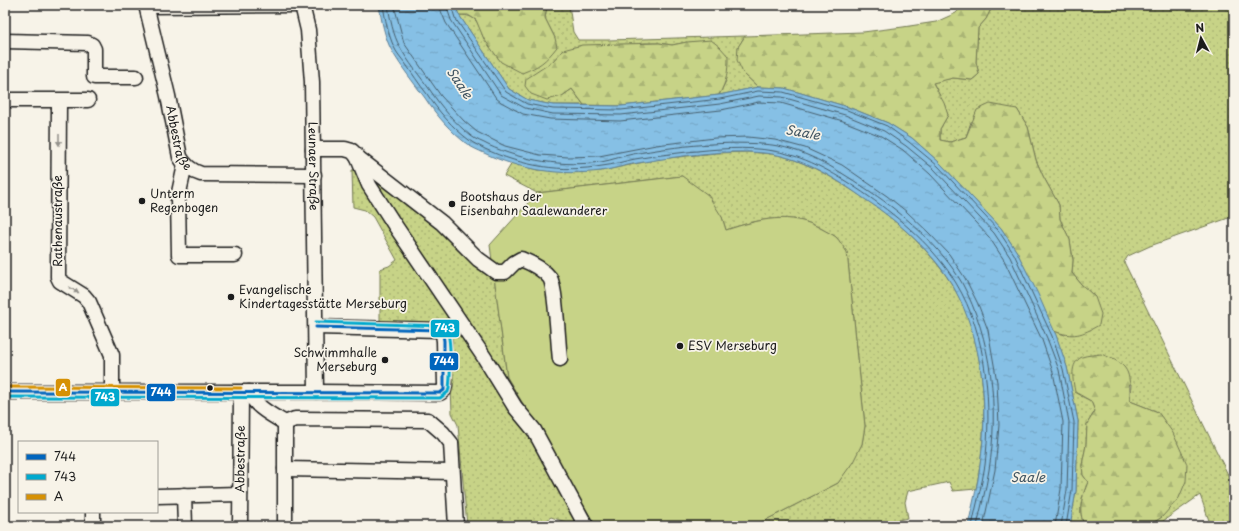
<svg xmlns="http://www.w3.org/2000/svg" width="1239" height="531" viewBox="0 0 1239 531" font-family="'Playpen Sans',sans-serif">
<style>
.grass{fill:url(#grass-dots);stroke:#727852}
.forest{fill:url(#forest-firs);stroke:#727852}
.green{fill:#c7d387;stroke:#727852}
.water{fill:url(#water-ripples);stroke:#5c7e95}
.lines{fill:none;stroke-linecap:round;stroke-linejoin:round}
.shore{stroke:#465e6c;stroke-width:1}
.minor-casing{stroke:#1c1c1c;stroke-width:17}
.minor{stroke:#f7f3e8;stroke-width:14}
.bus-1-casing{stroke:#f7f3e8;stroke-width:6}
.bus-2-casing{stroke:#f7f3e8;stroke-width:6}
.bus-3-casing{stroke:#f7f3e8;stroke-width:6}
.bus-1{stroke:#0065bd;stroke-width:3}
.bus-2{stroke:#00a9ce;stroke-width:3}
.bus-3{stroke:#d69104;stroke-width:3}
.oneway{fill:#94928c}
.poi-dot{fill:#1c1c1c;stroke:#f7f3e8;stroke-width:1.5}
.labels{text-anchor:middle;stroke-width:3.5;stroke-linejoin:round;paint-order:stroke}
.street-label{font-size:12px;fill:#1c1c1c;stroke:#f7f3e8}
.poi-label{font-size:12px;fill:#1c1c1c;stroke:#f7f3e8;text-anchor:start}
.water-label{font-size:13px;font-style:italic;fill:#415562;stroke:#f7f3e8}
.line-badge{stroke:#f7f3e8;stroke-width:1.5}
.badge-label{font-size:11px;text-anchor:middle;font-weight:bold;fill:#fff}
</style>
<defs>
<pattern id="grass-dots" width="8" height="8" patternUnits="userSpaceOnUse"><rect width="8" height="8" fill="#c7d387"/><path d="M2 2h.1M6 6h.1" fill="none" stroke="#aab574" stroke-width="1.8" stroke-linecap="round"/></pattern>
<pattern id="forest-firs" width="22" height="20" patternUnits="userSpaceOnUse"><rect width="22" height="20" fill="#c7d387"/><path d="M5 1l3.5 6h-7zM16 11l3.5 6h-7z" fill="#aab574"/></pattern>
<pattern id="water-ripples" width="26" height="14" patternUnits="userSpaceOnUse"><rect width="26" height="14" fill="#86c0e5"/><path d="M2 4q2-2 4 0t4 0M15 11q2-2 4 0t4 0" fill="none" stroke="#73a4c4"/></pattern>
</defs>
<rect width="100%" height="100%" fill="#f7f3e8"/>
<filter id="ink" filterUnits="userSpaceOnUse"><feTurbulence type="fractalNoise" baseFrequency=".025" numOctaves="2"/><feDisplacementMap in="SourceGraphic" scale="8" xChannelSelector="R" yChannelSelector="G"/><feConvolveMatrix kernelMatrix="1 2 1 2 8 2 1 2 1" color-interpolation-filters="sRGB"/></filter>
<g filter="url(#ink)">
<!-- grass -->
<path class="grass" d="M 547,5 L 569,5 L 573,32 L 578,40 L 608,40 L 745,36 L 738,47 L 743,73 L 758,87 L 719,95 L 726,81 L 687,42 L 672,45 L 659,43 L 645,43 L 563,50 L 552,62 L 562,96 L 572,89 L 584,105 L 553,105 L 528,100 L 509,89 L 459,15 C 478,15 478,24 484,39 L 555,38 L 545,18 Z
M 990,5 L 1234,5 L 1234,216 L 1150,246 L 1128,256 L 1124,262 L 1234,487 L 1234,526 L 1211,526 L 1200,495 L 1156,526 L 1148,526 L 1162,517 L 1158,412 L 1130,401 L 1131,384 L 1081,396 L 1091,401 L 1095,411 L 1087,424 L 1086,445 L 1082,465 L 1083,475 L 1088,482 C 1082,496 1077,511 1085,526 L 1070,526 L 1076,491 L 1078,421 L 1067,367 L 1054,331 L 1065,335 L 1095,297 L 1081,284 L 1072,273 L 1073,260 L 1070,240 L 1060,219 L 1059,205 L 1043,176 L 1036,160 L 1028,127 L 1017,109 L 971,122 L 966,137 L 950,142 L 940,140 L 940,129 L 948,115 L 933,82 L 953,78 L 972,80 L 979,74 L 976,62 L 978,28 L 986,19 L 991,9 Z
M 748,152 C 756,153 764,153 772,154 C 806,160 837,180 865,199 C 898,221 931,251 953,286 C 988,344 989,425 976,489 L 953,491 L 949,482 L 908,491 L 905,502 L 908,518 L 868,526 L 754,526 L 838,483 L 862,444 L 865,426 L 847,252 C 843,248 840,241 836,237 C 832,234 827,232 822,229 C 790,211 760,219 726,230 L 722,217 L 682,176 L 537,193 L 504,176 L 512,163 L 537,170 L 568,172 L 601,171 L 659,159 L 716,153 Z
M 352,170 L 370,170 L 494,275 L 507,378 L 596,526 L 570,526 L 568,523 L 551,517 L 539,526 L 467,526 L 458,425 L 452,413 L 451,388 L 441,327 L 380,324 L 380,269 L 389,266 L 397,260 L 373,217 L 365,210 L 353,207 Z"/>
<!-- forest -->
<path class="forest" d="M 455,5 L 547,5 L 545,18 L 555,38 L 557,47 C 545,62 540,66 522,73 L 501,62 L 484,39 L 476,20 L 468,15 L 459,15 Z
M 963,5 L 990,5 L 991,9 L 986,19 L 978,28 L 976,62 L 979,74 L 972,80 L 953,78 L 933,83 L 944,103 L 948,115 L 940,129 L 940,140 L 950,142 L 966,137 L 977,110 L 990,104 L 1017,109 L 1028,127 L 1036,160 L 1043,176 L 1059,205 L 1060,219 L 1070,240 L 1073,260 L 1072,273 L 1081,284 L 1095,297 L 1101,314 L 1099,325 C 1082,335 1073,338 1054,331 L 1017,252 L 1001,228 L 940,163 L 912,138 L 888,123 L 848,107 L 784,88 L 758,87 L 743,73 L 737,60 L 738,47 L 745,36 L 863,32 L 903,27 L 936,22 L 956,13 Z
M 711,40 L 720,47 L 728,56 C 728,73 727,80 719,95 L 621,106 L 584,105 L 572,89 L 562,96 L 547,100 L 531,94 L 525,86 L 526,79 L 552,62 L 563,50 L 582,45 L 659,43 L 672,45 L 687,42 Z
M 1101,354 C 1130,365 1130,371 1130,401 L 1158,412 L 1173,433 L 1187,464 L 1186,481 L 1179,498 L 1162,517 L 1148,526 L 1085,526 C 1077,511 1082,497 1088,482 L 1083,475 L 1082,465 L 1086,445 L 1087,424 L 1095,411 L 1091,401 L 1075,392 C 1073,381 1069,363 1082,357 C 1087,355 1095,355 1101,354 Z"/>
<!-- green -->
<path class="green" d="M 682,176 L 708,195 L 722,217 L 726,230 C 760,219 790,211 822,229 C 827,232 832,234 836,237 C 840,241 843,247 847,252 L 865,426 L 862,444 L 853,462 L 838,483 L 754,526 L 596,526 L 507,377 L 490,245 L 537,193 Z"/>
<!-- water -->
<path class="water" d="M 379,5 L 455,5 L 459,15 L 509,89 L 528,100 L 553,105 L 621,106 L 719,95 L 758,87 L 784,88 L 848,107 L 888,123 L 912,138 L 940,163 L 1001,228 L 1017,252 L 1038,294 L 1056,335 L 1067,367 L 1078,421 L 1076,491 L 1070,526 L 968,526 C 972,506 978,485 980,465 C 989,405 983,341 954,288 C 935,254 898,221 866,200 C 838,180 807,160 772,154 C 731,148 679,156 638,163 C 626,165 613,169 601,171 C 561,176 520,170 484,153 C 478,150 472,148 467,144 C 451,132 436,115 425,98 C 414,83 401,67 392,51 C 385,39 381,19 379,5 Z"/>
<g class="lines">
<!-- shore -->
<path class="shore" d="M 383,5 C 385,18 388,34 394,47 C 396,52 401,58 405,63 C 412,73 419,84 427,94 C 438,111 453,128 469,140 C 474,144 480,146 485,149 C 521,166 563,173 602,166 C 613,165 624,161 635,159 C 652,156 670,154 687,152 C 716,149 745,146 774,151 C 809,157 839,176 868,196 C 901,219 935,248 956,283 C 988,336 992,406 985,465 C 982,485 976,506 972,526
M 388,5 C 390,18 393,35 400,47 C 408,62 420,76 430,90 C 441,107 455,123 471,136 C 476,140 483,142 488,145 C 523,161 563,167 601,162 C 612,160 622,156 633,154 C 676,146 728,140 772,145 C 808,150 841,172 871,192 C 904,214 942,248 962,283 C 992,339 999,408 989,470 C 986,489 981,507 977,526
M 394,5 L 404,43 L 441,96 L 464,121 L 477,132 L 505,146 L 540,155 L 568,157 L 599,156 L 656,145 L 715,138 L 748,137 L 775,140 L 805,148 L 842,165 L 887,196 L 907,212 L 929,233 L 949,254 L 965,278 L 978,304 L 988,330 L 997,382 L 999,425 L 995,470 L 983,526
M 440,5 L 441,11 L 446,23 L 496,98 L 501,102 L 523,114 L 550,119 L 620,121 L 721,110 L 759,102 L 781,103 L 843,121 L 881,136 L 903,150 L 930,174 L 989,237 L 1004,260 L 1042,340 L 1053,372 L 1063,422 L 1061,489 L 1055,526
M 446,5 L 451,20 L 501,95 L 525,108 L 553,114 L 621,115 L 720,104 L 759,96 L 782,97 L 845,115 L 884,131 L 906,146 L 934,169 L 994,233 L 1010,257 L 1047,338 L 1059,370 L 1069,422 L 1067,490 L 1061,526
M 451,5 L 455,18 L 506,92 L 527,104 L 553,109 L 621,110 L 720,99 L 758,91 L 783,92 L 847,110 L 887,126 L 909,142 L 938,166 L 998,230 L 1014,254 L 1052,336 L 1063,369 L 1074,422 L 1072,490 L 1066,526"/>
<!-- minor casing -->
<g class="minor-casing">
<g id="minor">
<path id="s1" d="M 146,5 L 168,96 L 180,157 C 185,166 191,171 201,174 L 314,175"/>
<path id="s2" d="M 302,5 L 308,30 L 312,82 L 316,392"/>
<path d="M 146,6 L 302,5"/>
<path d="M 5,41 L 88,43 L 92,45 L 94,49 L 94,77 L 136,77"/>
<path d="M 5,100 L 88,100"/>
<path d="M 59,101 L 58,277 L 60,281 L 84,296 L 89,302 L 112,355 L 112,392"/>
<path d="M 313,149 L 345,149 L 352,151 L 357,156 L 369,185 L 394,224 L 484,357 L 515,407 L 534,430 L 586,526"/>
<path d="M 357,157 L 442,223 L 478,259 L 496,272 L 505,272 L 514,263 L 521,259 C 531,263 543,269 550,278 C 556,288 558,344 560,359"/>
<path d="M 185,165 L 178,197 L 179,255 L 235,255"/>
<path d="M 5,392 L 316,392 L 440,393 L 444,390 L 445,385 L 444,341 L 443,334 L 440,330 L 316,327"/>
<path d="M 249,392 C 255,407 272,415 285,423 L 295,419 L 428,420 L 443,433 L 451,443 L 456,526"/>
<path d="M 285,423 L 285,526"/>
<path d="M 285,469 L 452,472"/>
<path d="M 184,495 L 185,526"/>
<path d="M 157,496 L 240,494"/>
<path d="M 93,512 L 93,526"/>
<path id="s3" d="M 240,526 L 241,393"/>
</g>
</g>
<!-- minor -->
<use href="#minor" class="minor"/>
<!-- bus-1 casing -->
<g class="bus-1-casing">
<path id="bus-1" d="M 5,392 L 440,393 L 444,390 L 444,341 L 443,334 L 440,330 L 316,327"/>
</g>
<!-- bus-2 casing -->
<g class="bus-2-casing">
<path id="bus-2" d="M 5,397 L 440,398 L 448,392 C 451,383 451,343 448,334 C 447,330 445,328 443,326 L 316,322"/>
</g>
<!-- bus-3 casing -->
<g class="bus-3-casing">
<path id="bus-3" d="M 5,387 L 241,388"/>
</g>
<!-- bus-1 -->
<use href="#bus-1" class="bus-1"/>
<!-- bus-2 -->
<use href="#bus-2" class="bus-2"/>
<!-- bus-3 -->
<use href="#bus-3" class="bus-3"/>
</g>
<!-- one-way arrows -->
<defs><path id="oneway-solid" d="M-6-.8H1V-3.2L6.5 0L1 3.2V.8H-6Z"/></defs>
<g class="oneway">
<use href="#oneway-solid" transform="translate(59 140) rotate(90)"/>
<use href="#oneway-solid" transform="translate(74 290) rotate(31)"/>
</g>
</g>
<!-- markers -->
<g class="poi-dot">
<circle cx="142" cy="201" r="4"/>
<circle cx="452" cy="204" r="4"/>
<circle cx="231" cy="297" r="4"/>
<circle cx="680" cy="346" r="4"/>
<circle cx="385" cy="360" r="4"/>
<circle cx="210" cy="388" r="3.5"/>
</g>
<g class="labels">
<!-- street labels -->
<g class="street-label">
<text dy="4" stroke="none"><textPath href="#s1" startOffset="137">Abbestraße</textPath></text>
<text dy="4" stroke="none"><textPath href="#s2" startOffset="162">Leunaer Straße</textPath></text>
<text transform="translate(58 221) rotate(-90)" y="4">Rathenaustraße</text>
<text dy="4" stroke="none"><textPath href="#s3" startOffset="67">Abbestraße</textPath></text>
</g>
<!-- poi labels -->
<g class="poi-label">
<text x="150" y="198">Unterm<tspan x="150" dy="14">Regenbogen</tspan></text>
<text x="460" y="201">Bootshaus der<tspan x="460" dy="14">Eisenbahn Saalewanderer</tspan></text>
<text x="239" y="294">Evangelische<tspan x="239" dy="14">Kindertagesstätte Merseburg</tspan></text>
<text x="688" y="350">ESV Merseburg</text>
<text x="377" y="357" text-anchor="end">Schwimmhalle<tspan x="377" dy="14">Merseburg</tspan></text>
</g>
<!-- water labels -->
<g class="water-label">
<text transform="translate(460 83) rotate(56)" y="5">Saale</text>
<text transform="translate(803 132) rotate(10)" y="5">Saale</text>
<text x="1028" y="482">Saale</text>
</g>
</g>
<g class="line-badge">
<rect x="430" y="319" width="30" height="19" rx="4" fill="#00a9ce"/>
<rect x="429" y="352" width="30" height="19" rx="4" fill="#0065bd"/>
<rect x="55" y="378" width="16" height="19" rx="4" fill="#d69104"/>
<rect x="146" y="383" width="30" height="19" rx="4" fill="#0065bd"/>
<rect x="90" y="388" width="30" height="19" rx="4" fill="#00a9ce"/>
</g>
<g class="badge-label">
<text x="445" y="332">743</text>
<text x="444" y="365">744</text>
<text x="63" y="391">A</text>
<text x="161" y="396">744</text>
<text x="105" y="401">743</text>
</g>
<!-- margin -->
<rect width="1239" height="531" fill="none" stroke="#f7f3e8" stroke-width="20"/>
<rect x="10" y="10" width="1219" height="511" fill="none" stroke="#1c1c1c" stroke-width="1.5" filter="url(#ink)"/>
<!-- legend -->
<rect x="18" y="441" width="140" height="72" fill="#f7f3e8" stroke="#9f9d96"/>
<rect x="26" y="454" width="20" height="6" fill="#0065bd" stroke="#9f9d96"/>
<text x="54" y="461" font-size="12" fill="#1c1c1c">744</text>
<rect x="26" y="474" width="20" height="6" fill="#00a9ce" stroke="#9f9d96"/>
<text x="54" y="481" font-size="12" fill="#1c1c1c">743</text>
<rect x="26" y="494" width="20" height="6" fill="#d69104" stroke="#9f9d96"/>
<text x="54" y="501" font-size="12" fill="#1c1c1c">A</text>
<!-- north arrow -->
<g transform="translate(1201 38) rotate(353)" stroke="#f7f3e8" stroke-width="3" paint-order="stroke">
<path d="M0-3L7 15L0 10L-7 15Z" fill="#1c1c1c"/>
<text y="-6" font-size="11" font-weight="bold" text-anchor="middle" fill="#1c1c1c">N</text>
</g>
</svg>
